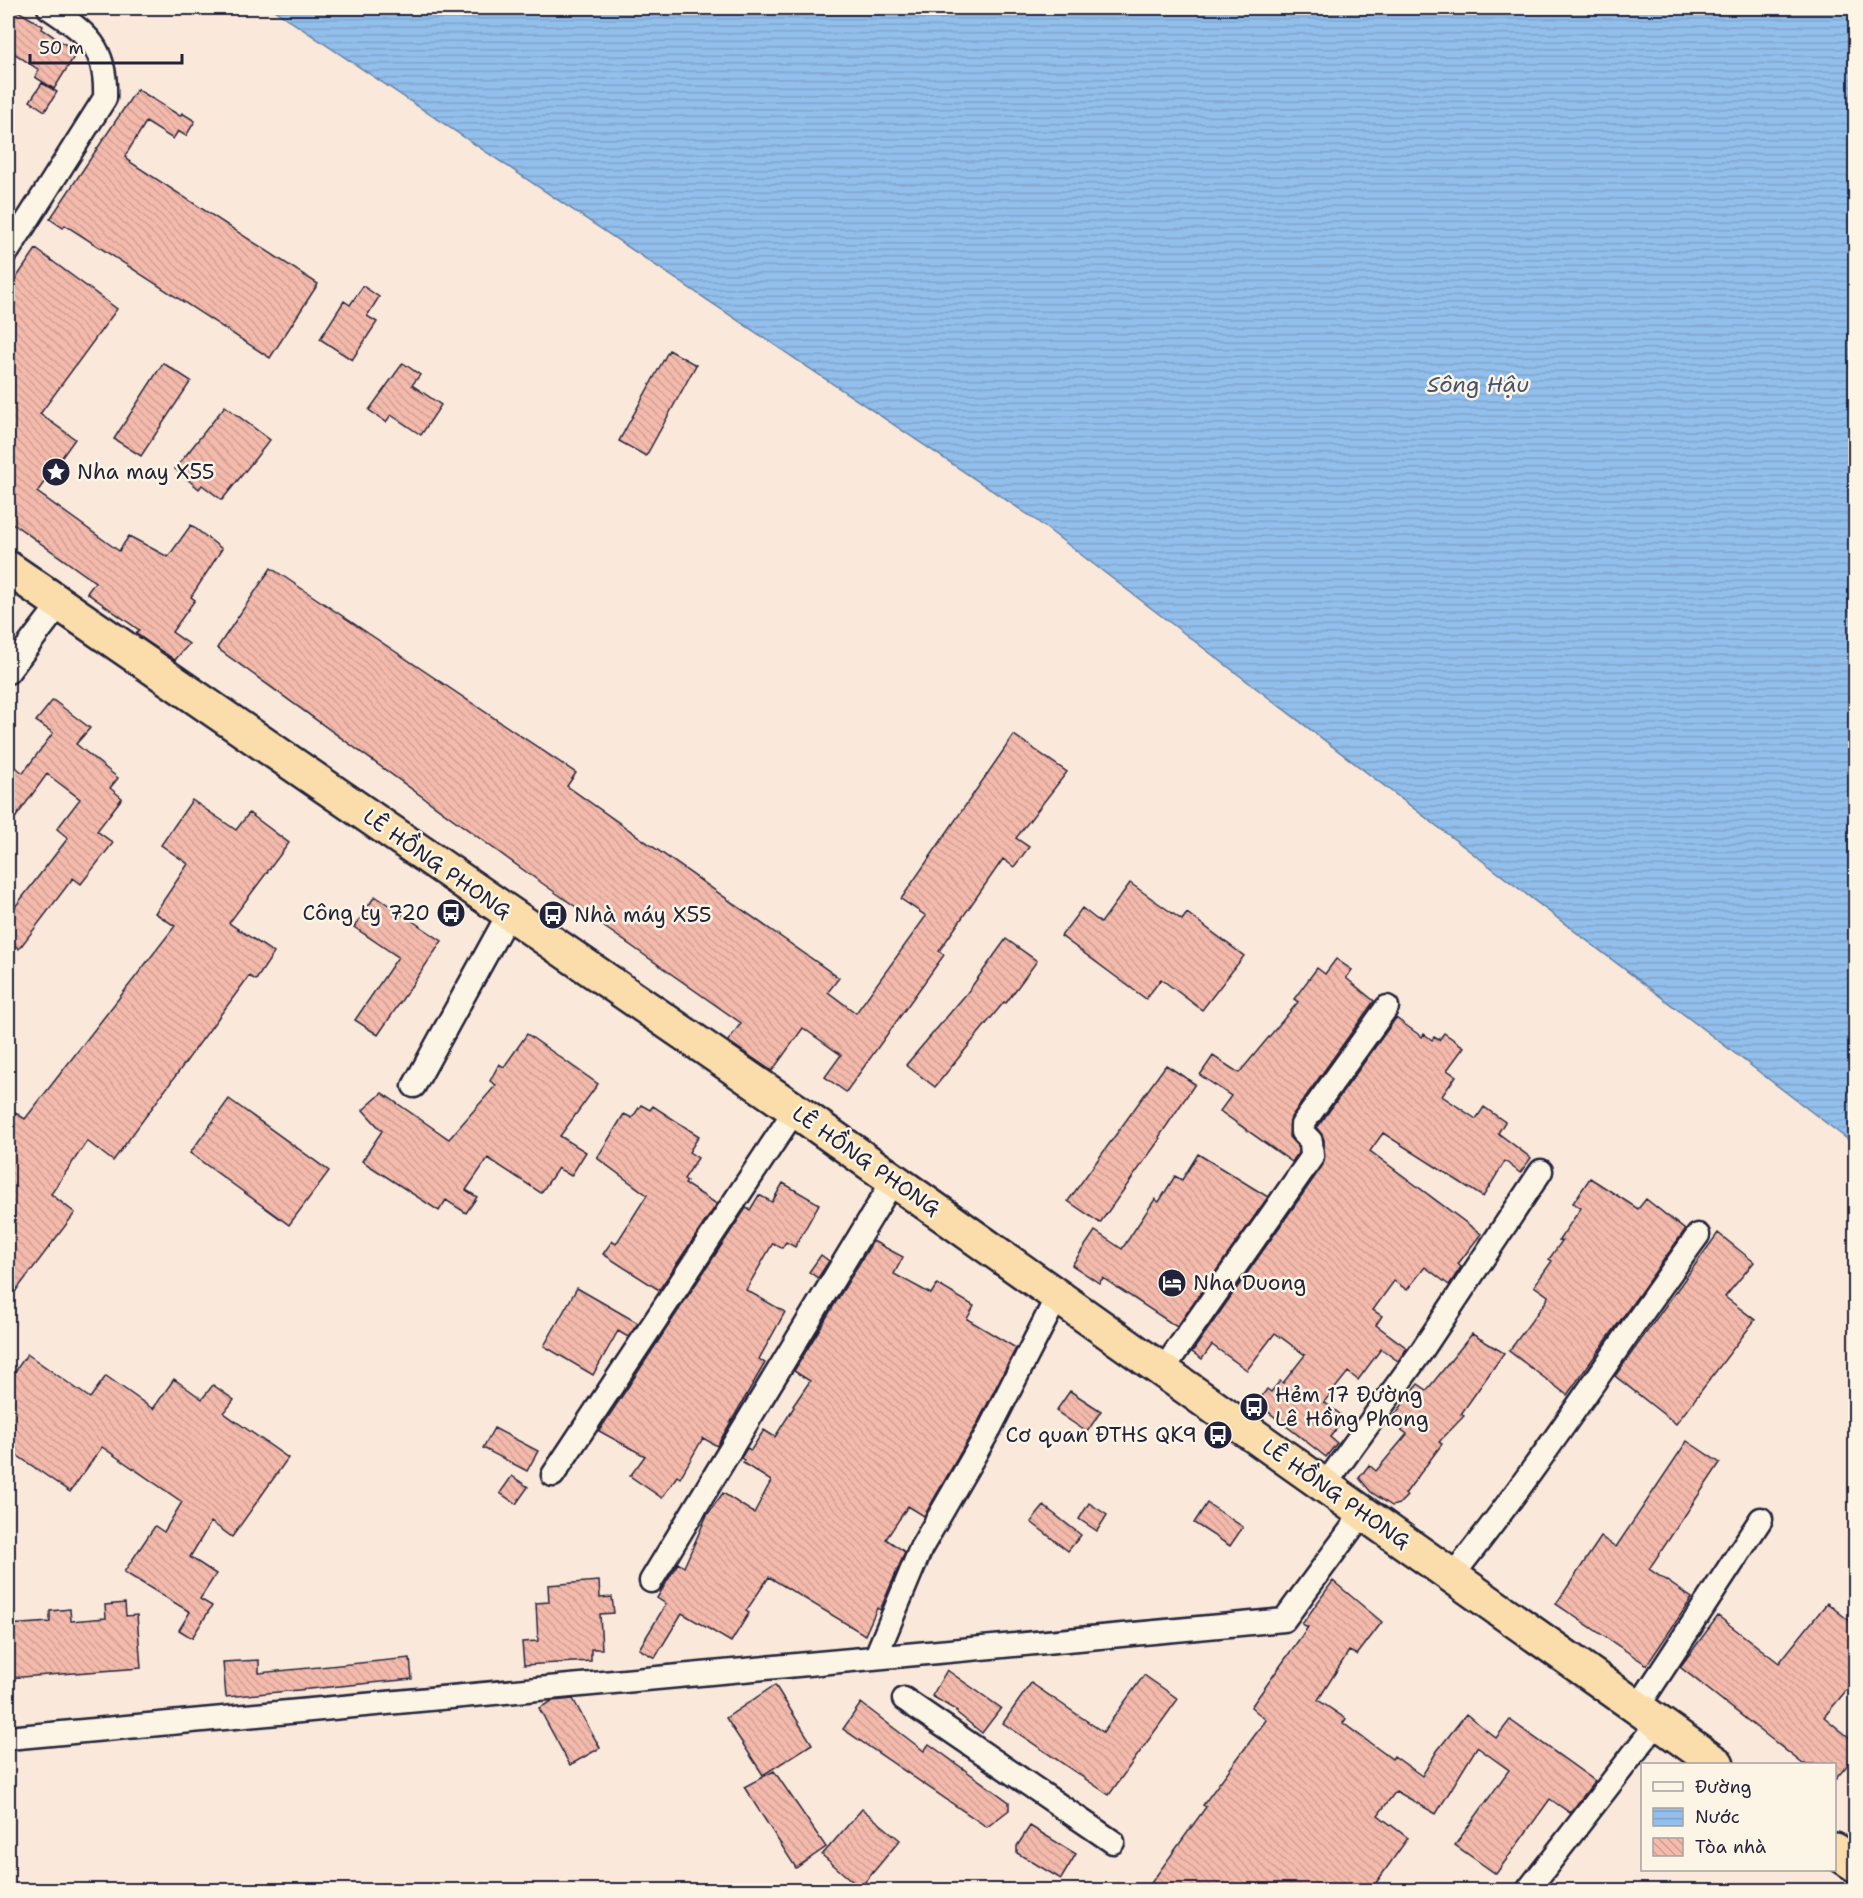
<svg xmlns="http://www.w3.org/2000/svg" width="1863" height="1898" viewBox="0 0 1863 1898" font-family="'Shantell Sans',sans-serif">
<style>
.water{fill:url(#water-rules);stroke:#6580a5;stroke-width:1.5}
.building{fill:url(#building-back-hatch);stroke:#22223b;stroke-width:1.5}
.lines{fill:none;stroke-linecap:round;stroke-linejoin:round}
.street-casing{stroke:#22223b;stroke-width:27}
.highway-casing{stroke:#22223b;stroke-width:38}
.street{stroke:#fcf5e5;stroke-width:22}
.highway{stroke:#faddab;stroke-width:33}
.labels{text-anchor:middle;stroke-width:5;stroke-linejoin:round;paint-order:stroke}
.poi-label{font-size:21px;fill:#22223b;stroke:#fcf5e5;text-anchor:start}
.street-label{font-size:21px;fill:#22223b;stroke:#fcf5e5}
.water-label{font-size:22px;font-style:italic;fill:#445170;stroke:#fcf5e5}
</style>
<defs>
<pattern id="water-rules" width="6" height="5" patternUnits="userSpaceOnUse" patternTransform="scale(1.5)"><rect width="6" height="5" fill="#92bfec"/><path d="M0 2.5h6" fill="none" stroke="#7ea4cb"/></pattern>
<pattern id="building-back-hatch" width="6" height="6" patternUnits="userSpaceOnUse" patternTransform="scale(1.5)"><rect width="6" height="6" fill="#f4baac"/><path d="M-1 5l2 2M0 0l6 6M5-1l2 2" fill="none" stroke="#d1a095"/></pattern>
</defs>
<rect width="100%" height="100%" fill="#fae9da"/>
<filter id="ink" filterUnits="userSpaceOnUse"><feTurbulence type="fractalNoise" baseFrequency=".0167" numOctaves="2"/><feDisplacementMap in="SourceGraphic" scale="12" xChannelSelector="R" yChannelSelector="G"/><feConvolveMatrix kernelMatrix="1 2 1 2 8 2 1 2 1" color-interpolation-filters="sRGB"/></filter>
<g filter="url(#ink)">
<!-- water -->
<path class="water" d="M 271,8 L 1855,8 L 1855,1145 L 1033,518 Z"/>
<!-- building -->
<path class="building" d="M 8,8 L 13,8 L 43,26 L 42,29 L 77,52 L 54,89 L 35,77 L 39,70 L 8,49 Z
M 42,83 L 57,92 L 45,111 L 30,101 Z
M 137,89 L 180,116 L 182,113 L 195,121 L 186,136 L 178,131 L 173,139 L 146,122 L 125,156 L 127,160 L 318,284 L 270,358 L 65,225 L 63,228 L 50,219 Z
M 36,249 L 117,309 L 40,414 L 75,439 L 37,492 L 119,551 L 129,536 L 168,557 L 191,525 L 222,549 L 191,597 L 195,600 L 172,632 L 189,644 L 175,660 L 136,634 L 139,630 L 87,593 L 95,582 L 8,520 L 8,290 Z
M 363,286 L 379,297 L 367,316 L 377,322 L 352,360 L 320,339 L 344,301 L 350,305 Z
M 669,350 L 696,365 L 646,456 L 619,441 Z
M 163,363 L 191,381 L 141,456 L 114,439 Z
M 403,363 L 420,375 L 412,385 L 441,405 L 421,435 L 391,415 L 386,422 L 369,410 Z
M 225,406 L 270,440 L 222,500 L 202,485 L 199,489 L 175,469 Z
M 271,568 L 576,773 L 567,786 L 839,978 L 828,992 L 856,1013 L 926,916 L 901,899 L 1014,735 L 1067,772 L 1016,838 L 1029,847 L 1014,867 L 1003,859 L 939,951 L 944,955 L 846,1092 L 825,1077 L 841,1055 L 803,1028 L 772,1071 L 728,1041 L 741,1023 L 529,874 L 217,648 Z
M 53,700 L 90,728 L 76,744 L 118,778 L 110,788 L 122,798 L 97,831 L 113,843 L 81,884 L 73,878 L 19,949 L 8,939 L 8,916 L 68,838 L 57,829 L 80,799 L 47,774 L 8,828 L 8,761 L 23,773 L 53,733 L 36,721 Z
M 192,800 L 236,830 L 249,813 L 289,843 L 229,923 L 274,953 L 256,980 L 249,976 L 113,1161 L 87,1141 L 51,1194 L 75,1213 L 8,1301 L 8,1121 L 14,1112 L 25,1119 L 175,926 L 155,913 L 188,864 L 161,845 Z
M 1130,883 L 1182,920 L 1187,913 L 1244,956 L 1202,1010 L 1161,979 L 1146,999 L 1061,936 L 1082,908 L 1101,923 Z
M 375,896 L 442,941 L 378,1035 L 355,1020 L 398,957 L 354,927 Z
M 1006,939 L 1037,961 L 1006,1003 L 1004,1002 L 935,1087 L 906,1065 L 967,993 Z
M 1336,959 L 1352,970 L 1346,978 L 1374,1001 L 1291,1117 L 1289,1137 L 1298,1147 L 1298,1153 L 1292,1162 L 1220,1111 L 1231,1096 L 1200,1075 L 1213,1056 L 1239,1073 L 1298,1002 L 1294,999 L 1317,968 L 1325,974 Z
M 1396,1018 L 1422,1037 L 1424,1034 L 1432,1040 L 1434,1037 L 1439,1040 L 1444,1033 L 1464,1047 L 1447,1070 L 1456,1076 L 1442,1096 L 1476,1119 L 1484,1107 L 1505,1122 L 1498,1133 L 1531,1158 L 1520,1173 L 1505,1161 L 1483,1197 L 1383,1133 L 1370,1151 L 1481,1234 L 1458,1264 L 1461,1267 L 1449,1285 L 1425,1267 L 1407,1290 L 1394,1281 L 1373,1310 L 1382,1316 L 1376,1325 L 1407,1348 L 1398,1361 L 1381,1349 L 1358,1380 L 1348,1372 L 1324,1402 L 1345,1418 L 1330,1437 L 1337,1443 L 1326,1457 L 1257,1403 L 1267,1389 L 1271,1392 L 1280,1381 L 1283,1383 L 1305,1355 L 1275,1333 L 1247,1370 L 1212,1345 L 1202,1359 L 1192,1352 L 1323,1165 L 1324,1140 L 1317,1128 Z
M 527,1034 L 598,1084 L 560,1136 L 586,1152 L 571,1176 L 558,1168 L 541,1193 L 488,1158 L 466,1190 L 477,1197 L 466,1213 L 446,1200 L 439,1211 L 362,1161 L 382,1131 L 363,1110 L 382,1093 L 449,1139 L 496,1085 L 490,1081 L 499,1064 L 504,1067 Z
M 1166,1065 L 1195,1084 L 1159,1137 L 1160,1139 L 1100,1223 L 1068,1201 Z
M 229,1099 L 329,1171 L 289,1225 L 190,1153 Z
M 641,1105 L 650,1110 L 653,1106 L 699,1136 L 689,1152 L 698,1158 L 684,1179 L 687,1181 L 685,1184 L 717,1204 L 659,1290 L 603,1254 L 612,1241 L 616,1244 L 647,1195 L 597,1158 L 624,1114 L 632,1118 Z
M 1198,1154 L 1268,1197 L 1177,1327 L 1103,1278 L 1099,1283 L 1072,1265 L 1095,1231 L 1122,1249 L 1155,1199 L 1159,1202 L 1175,1176 L 1182,1180 Z
M 1590,1178 L 1638,1209 L 1646,1199 L 1685,1230 L 1567,1395 L 1509,1351 L 1547,1300 L 1548,1296 L 1534,1286 L 1552,1261 L 1549,1259 L 1562,1241 L 1559,1240 L 1581,1208 L 1573,1203 Z
M 783,1183 L 819,1204 L 795,1247 L 786,1242 L 782,1248 L 773,1243 L 746,1290 L 785,1312 L 759,1359 L 765,1363 L 717,1446 L 703,1438 L 680,1478 L 677,1476 L 662,1498 L 630,1476 L 645,1456 L 599,1431 L 746,1208 L 750,1210 L 759,1195 L 772,1202 Z
M 1718,1233 L 1754,1262 L 1725,1297 L 1755,1320 L 1676,1424 L 1615,1376 Z
M 873,1241 L 903,1257 L 894,1274 L 931,1294 L 937,1284 L 974,1306 L 967,1319 L 1016,1348 L 977,1424 L 924,1516 L 908,1506 L 886,1539 L 905,1552 L 880,1610 L 877,1608 L 865,1635 L 769,1577 L 746,1611 L 749,1613 L 731,1642 L 682,1613 L 655,1658 L 639,1649 L 666,1604 L 657,1598 L 678,1563 L 684,1567 L 707,1515 L 723,1493 L 754,1513 L 771,1481 L 743,1463 L 744,1460 L 741,1458 L 747,1448 L 751,1450 L 764,1430 L 775,1437 L 794,1407 L 793,1406 L 810,1381 L 794,1371 Z
M 821,1255 L 829,1261 L 818,1278 L 809,1272 Z
M 577,1288 L 638,1323 L 628,1337 L 618,1331 L 593,1375 L 544,1346 Z
M 1472,1334 L 1504,1353 L 1461,1414 L 1464,1416 L 1439,1442 L 1442,1444 L 1405,1494 L 1407,1496 L 1399,1504 L 1392,1506 L 1371,1492 L 1359,1478 L 1369,1465 L 1376,1471 L 1407,1434 L 1390,1421 L 1418,1384 L 1427,1390 Z
M 27,1354 L 90,1398 L 106,1376 L 153,1409 L 174,1379 L 202,1399 L 213,1385 L 234,1400 L 224,1413 L 288,1458 L 232,1537 L 211,1522 L 190,1557 L 216,1574 L 200,1599 L 212,1606 L 192,1638 L 179,1630 L 190,1612 L 124,1572 L 155,1526 L 164,1532 L 182,1502 L 102,1447 L 70,1492 L 8,1449 L 8,1382 Z
M 1070,1391 L 1101,1411 L 1087,1432 L 1056,1411 Z
M 494,1428 L 538,1451 L 527,1471 L 483,1448 Z
M 1687,1441 L 1720,1463 L 1649,1569 L 1692,1598 L 1647,1665 L 1556,1604 L 1601,1537 L 1616,1547 Z
M 512,1476 L 528,1487 L 516,1504 L 500,1493 Z
M 1089,1503 L 1107,1515 L 1097,1531 L 1079,1519 Z
M 1207,1503 L 1243,1527 L 1230,1546 L 1194,1523 Z
M 1044,1506 L 1081,1535 L 1068,1551 L 1031,1522 Z
M 599,1581 L 600,1598 L 612,1597 L 614,1613 L 600,1614 L 602,1649 L 591,1649 L 591,1661 L 524,1665 L 522,1642 L 538,1641 L 536,1603 L 549,1602 L 548,1585 Z
M 1333,1581 L 1382,1622 L 1357,1655 L 1349,1651 L 1318,1700 L 1346,1719 L 1343,1723 L 1392,1759 L 1394,1756 L 1422,1776 L 1437,1751 L 1466,1714 L 1496,1738 L 1510,1720 L 1595,1781 L 1570,1813 L 1550,1799 L 1496,1874 L 1455,1845 L 1509,1770 L 1477,1747 L 1436,1814 L 1396,1791 L 1378,1815 L 1408,1838 L 1371,1890 L 1146,1890 L 1206,1807 L 1203,1805 L 1266,1720 L 1251,1707 L 1308,1627 L 1302,1624 Z
M 125,1603 L 126,1616 L 137,1615 L 141,1668 L 8,1678 L 8,1625 L 50,1622 L 50,1611 L 70,1609 L 71,1621 L 106,1618 L 105,1605 Z
M 1827,1603 L 1856,1626 L 1856,1679 L 1824,1717 L 1856,1743 L 1856,1755 L 1834,1781 L 1834,1764 L 1803,1764 L 1680,1667 L 1718,1616 L 1779,1663 Z
M 410,1658 L 412,1679 L 226,1697 L 223,1662 L 259,1660 L 259,1673 Z
M 947,1670 L 1001,1708 L 982,1733 L 956,1712 L 957,1711 L 932,1696 Z
M 1144,1675 L 1178,1699 L 1109,1795 L 1003,1723 L 1031,1683 L 1103,1732 Z
M 775,1685 L 812,1744 L 763,1775 L 726,1718 Z
M 573,1699 L 600,1748 L 570,1765 L 539,1708 L 552,1701 Z
M 861,1703 L 924,1751 L 929,1744 L 1009,1802 L 1009,1810 L 987,1827 L 843,1729 Z
M 774,1771 L 826,1847 L 796,1868 L 744,1787 Z
M 862,1809 L 900,1840 L 860,1888 L 822,1855 Z
M 1030,1826 L 1076,1854 L 1061,1879 L 1017,1853 L 1017,1846 Z"/>
<g class="lines">
<!-- street casing -->
<g class="street-casing">
<path id="street" d="M 8,251 L 105,98 C 107,47 88,34 49,8
M 8,672 L 59,605
M 414,1086 L 509,913
M 1162,1371 L 1312,1157 L 1311,1141 L 1302,1132 L 1302,1125 L 1387,1007
M 553,1475 L 795,1110
M 1324,1486 L 1421,1352 L 1541,1171
M 1452,1576 C 1540,1467 1615,1348 1698,1235
M 651,1581 L 893,1181
M 876,1656 L 921,1548 L 989,1430 L 1057,1297
M 904,1699 L 1113,1842
M 1638,1707 L 1761,1519
M 8,1738 L 1284,1620 L 1363,1513
M 1528,1890 L 1658,1722"/>
</g>
<!-- highway casing -->
<g class="highway-casing">
<path id="highway" d="M 8,568 L 795,1110 L 1717,1764
M 1834,1850 L 1856,1865"/>
</g>
<!-- street -->
<use href="#street" class="street"/>
<!-- highway -->
<use href="#highway" class="highway"/>
</g>
</g>
<!-- icons -->
<defs>
<g id="sight-disc" transform="scale(1.5)"><circle r="9.5" fill="#22223b" stroke="#fcf5e5"/><path d="M0-6L1.8-2.2L6-1.7L2.9 1.2L3.7 5.4L0 3.3L-3.7 5.4L-2.9 1.2L-6-1.7L-1.8-2.2Z" fill="#fff"/></g>
<g id="bus-disc" transform="scale(1.5)"><circle r="9.5" fill="#22223b" stroke="#fcf5e5"/><path d="M-5-6H5V4H4V6H2V4H-2V6H-4V4H-5ZM-3.5-4V0h7V-4ZM-3.5 1.2v1.5H-2V1.2ZM2 1.2v1.5H3.5V1.2Z" fill="#fff"/></g>
<g id="hotel-disc" transform="scale(1.5)"><circle r="9.5" fill="#22223b" stroke="#fcf5e5"/><path d="M-6-4.5h1.5V1H6V5H4.5V3h-9V5H-6ZM-4 0a1.8 1.8 0 1 1 3.6 0ZM.5 0V-2.5h3Q6-2.5 6 0Z" fill="#fff"/></g>
</defs>
<g fill-rule="evenodd">
<use href="#sight-disc" x="56" y="472"/>
<use href="#bus-disc" x="451" y="913"/>
<use href="#bus-disc" x="553" y="915"/>
<use href="#hotel-disc" x="1172" y="1283"/>
<use href="#bus-disc" x="1254" y="1407"/>
<use href="#bus-disc" x="1218" y="1435"/>
</g>
<g class="labels">
<!-- poi labels -->
<g class="poi-label">
<text x="77" y="479">Nha may X55</text>
<text x="430" y="920" text-anchor="end">Công ty 720</text>
<text x="574" y="922">Nhà máy X55</text>
<text x="1193" y="1290">Nha Duong</text>
<text x="1275" y="1402">Hẻm 17 Đường<tspan x="1275" dy="24">Lê Hồng Phong</tspan></text>
<text x="1197" y="1442" text-anchor="end">Cơ quan ĐTHS QK9</text>
</g>
<!-- street labels -->
<g class="street-label">
<text transform="translate(437 864) rotate(35)" y="7">LÊ HỒNG PHONG</text>
<text transform="translate(866 1161) rotate(35)" y="7">LÊ HỒNG PHONG</text>
<text transform="translate(1336 1494) rotate(35)" y="7">LÊ HỒNG PHONG</text>
</g>
<!-- water labels -->
<g class="water-label">
<text x="1478" y="392">Sông Hậu</text>
</g>
</g>
<!-- margin -->
<rect width="1863" height="1898" fill="none" stroke="#fcf5e5" stroke-width="30"/>
<rect x="15" y="15" width="1833" height="1868" fill="none" stroke="#22223b" stroke-width="2" filter="url(#ink)"/>
<!-- legend -->
<rect x="1641" y="1763" width="195" height="108" fill="#fcf5e5" stroke="#a5a1a1" stroke-width="1.5"/>
<rect x="1653" y="1782" width="30" height="9" fill="#fcf5e5" stroke="#a5a1a1" stroke-width="1.5"/>
<text x="1695" y="1793" font-size="18" fill="#22223b">Đường</text>
<rect x="1653" y="1808" width="30" height="18" fill="url(#water-rules)" stroke="#a5a1a1" stroke-width="1.5"/>
<text x="1695" y="1823" font-size="18" fill="#22223b">Nước</text>
<rect x="1653" y="1838" width="30" height="18" fill="url(#building-back-hatch)" stroke="#a5a1a1" stroke-width="1.5"/>
<text x="1695" y="1853" font-size="18" fill="#22223b">Tòa nhà</text>
<!-- scale -->
<path d="M30 54v9h152v-9" fill="none" stroke="#22223b" stroke-width="3"/>
<text x="39" y="54" font-size="18" fill="#22223b" stroke="#fcf5e5" stroke-width="4.5" paint-order="stroke">50 m</text>
</svg>
